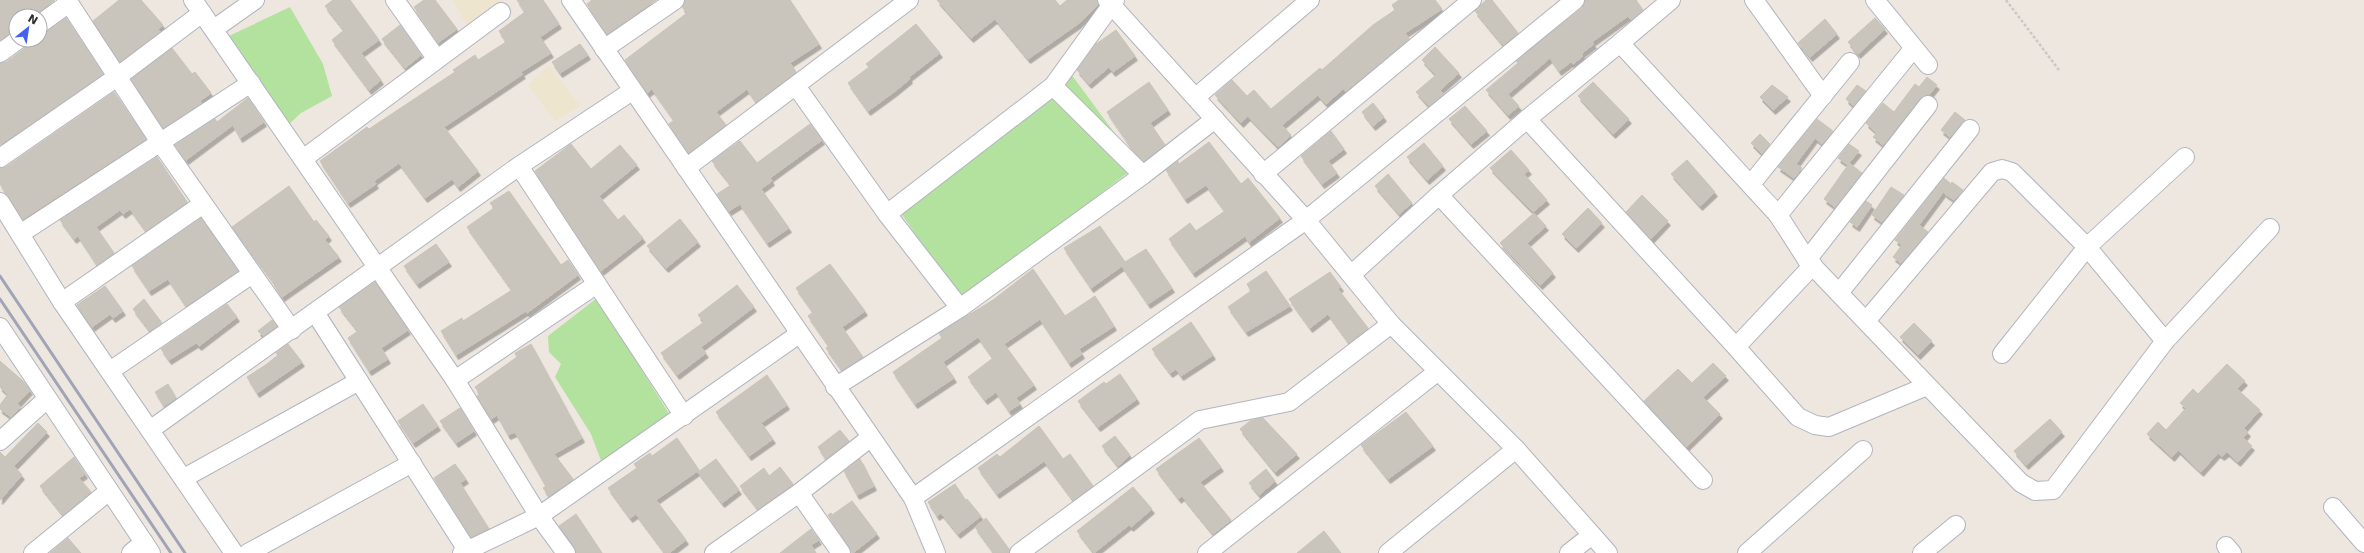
<svg xmlns="http://www.w3.org/2000/svg" width="2364" height="553" viewBox="0 0 2364 553" font-family="'DejaVu Sans',sans-serif">
<style>
.education{fill:#eee5cf}
.green{fill:#b2e29d}
.building{fill:#c9c5bd;stroke:#c9c3b8;filter:url(#shadow)}
.lines{fill:none;stroke-linecap:round;stroke-linejoin:round}
.minor-casing{stroke:#b2b4bf;stroke-width:20}
.path{stroke:#c8c8c8;stroke-width:2.5;stroke-dasharray:3 2;stroke-linecap:butt}
.minor{stroke:#fff;stroke-width:18}
.rail{stroke:#a1a4b6;stroke-width:3}
</style>
<defs>
<filter id="shadow"><feDropShadow dx="2.5" dy="4.5" stdDeviation="0" flood-color="#0004"/></filter>
</defs>
<rect width="100%" height="100%" fill="#ede7df"/>
<!-- education -->
<g class="education">
<polygon points="452,0 502,0 500,5 468,26"/>
<polygon points="549,65 580,106 555,121 528,85"/>
</g>
<!-- green -->
<g class="green">
<polygon points="290,7 323,64 332,96 301,113 288,125 229,36"/>
<polygon points="1071,74 1138,165 961,300 898,209"/>
<polygon points="597,298 671,417 603,466 591,434 555,377 561,364 549,352 548,336"/>
</g>
<!-- building -->
<g class="building">
<polygon points="0,0 55,0 33,16 16,16 16,30 0,40"/>
<polygon points="119,0 141,0 163,25 158,29 160,32 120,62 93,21"/>
<polygon points="333,0 350,0 379,40 361,53 381,80 369,90 332,40 344,30 325,6"/>
<polygon points="424,0 435,0 457,29 439,42 438,42 414,7"/>
<polygon points="517,0 543,0 559,24 540,37 551,53 521,72 523,74 444,127 478,171 458,187 452,179 425,198 399,163 374,181 376,184 348,203 320,161 367,127 369,129 455,72 453,70 475,55 478,60 506,42 499,31 525,12"/>
<polygon points="592,0 656,0 607,34 587,4"/>
<polygon points="685,0 790,0 819,44 790,63 796,72 756,102 747,89 716,112 726,125 689,153 669,124 674,120 652,89 647,93 625,60 687,13 682,7"/>
<polygon points="937,0 1055,0 1060,6 1067,0 1097,0 1098,5 1078,24 1028,59 995,19 971,38"/>
<polygon points="1399,0 1435,0 1442,9 1405,33 1409,39 1346,91 1343,89 1326,104 1318,95 1282,125 1291,135 1278,147 1248,116 1241,123 1215,95 1232,80 1247,96 1254,90 1271,109 1320,68 1322,70 1373,25 1395,10 1392,5"/>
<polygon points="1486,0 1492,0 1518,33 1503,45 1475,11"/>
<polygon points="1585,0 1636,0 1643,10 1631,20 1628,16 1592,42 1594,44 1582,53 1582,57 1573,64 1571,62 1559,71 1550,58 1508,94 1519,106 1508,115 1486,90 1518,63 1516,61 1582,8"/>
<polygon points="66,18 103,74 0,145 0,63 6,62 24,49 28,40 40,40 40,34 46,32"/>
<polygon points="1875,18 1885,29 1858,54 1848,42"/>
<polygon points="1825,19 1837,34 1810,57 1798,43"/>
<polygon points="916,24 940,53 909,77 910,79 894,92 868,111 848,83 869,67 866,64"/>
<polygon points="400,25 421,55 405,68 382,39"/>
<polygon points="1116,30 1135,56 1113,72 1109,67 1089,84 1077,70 1096,44"/>
<polygon points="580,44 588,55 560,73 552,62"/>
<polygon points="1435,47 1459,73 1440,90 1444,94 1429,106 1416,92 1436,75 1422,60"/>
<polygon points="172,48 192,74 195,72 211,93 200,101 202,103 163,128 131,79"/>
<polygon points="1927,77 1937,85 1929,95 1920,99 1883,145 1873,137 1877,133 1866,123 1883,103 1894,112 1915,84 1919,87"/>
<polygon points="1149,82 1168,110 1150,123 1165,145 1144,161 1135,153 1107,112"/>
<polygon points="1593,82 1629,119 1613,134 1578,96"/>
<polygon points="1772,85 1788,97 1773,110 1760,97"/>
<polygon points="1857,85 1866,91 1853,106 1846,99"/>
<polygon points="114,92 146,139 23,219 0,184 0,168 6,167"/>
<polygon points="248,98 264,122 240,138 233,125 186,160 175,145 215,119 217,122"/>
<polygon points="1373,103 1384,117 1373,126 1362,112"/>
<polygon points="1465,106 1487,131 1471,144 1449,119"/>
<polygon points="1955,112 1965,120 1950,137 1941,130"/>
<polygon points="1817,119 1833,131 1822,144 1815,138 1796,164 1802,168 1794,178 1778,167"/>
<polygon points="810,124 822,140 770,178 772,181 761,189 789,228 767,243 740,204 729,211 717,194 731,185 712,161 740,141 757,163"/>
<polygon points="1331,131 1344,149 1328,161 1337,173 1322,184 1301,156"/>
<polygon points="1760,134 1770,144 1762,154 1751,143"/>
<polygon points="1209,142 1241,184 1248,178 1280,218 1249,242 1245,236 1193,273 1169,239 1190,223 1196,231 1225,211 1206,185 1185,199 1166,170 1178,161 1179,164"/>
<polygon points="1424,143 1443,166 1427,180 1407,157"/>
<polygon points="571,144 591,169 620,145 637,165 599,196 618,220 624,215 643,238 601,271 535,171"/>
<polygon points="1849,144 1859,151 1849,163 1862,173 1835,207 1824,199 1848,165 1838,158"/>
<polygon points="1511,150 1529,170 1524,174 1547,200 1533,212 1490,168"/>
<polygon points="157,157 187,202 146,231 130,209 123,214 120,210 96,227 114,253 97,265 78,236 74,239 60,220"/>
<polygon points="1687,160 1715,192 1700,206 1671,174"/>
<polygon points="1388,174 1412,203 1399,214 1375,186"/>
<polygon points="1944,178 1950,183 1919,225 1928,232 1901,263 1893,257 1902,245 1895,240"/>
<polygon points="1952,182 1963,190 1954,200 1944,193"/>
<polygon points="289,186 314,222 316,220 329,236 325,240 339,257 282,297 274,285 275,284 232,227"/>
<polygon points="1891,187 1904,195 1882,222 1872,215"/>
<polygon points="509,191 561,265 568,260 578,275 527,313 526,311 456,355 441,331 462,318 463,321 512,290 467,227 494,208 490,203"/>
<polygon points="1642,195 1668,221 1651,239 1626,212"/>
<polygon points="1866,201 1872,205 1857,227 1850,222"/>
<polygon points="1588,208 1602,223 1576,248 1562,234"/>
<polygon points="1534,213 1546,226 1527,243 1553,273 1540,285 1500,243"/>
<polygon points="201,218 238,271 186,306 168,279 149,291 132,266"/>
<polygon points="680,219 698,242 666,268 647,246"/>
<polygon points="1100,226 1125,262 1146,249 1172,288 1148,304 1122,266 1091,288 1064,248"/>
<polygon points="436,244 449,262 417,284 404,266"/>
<polygon points="830,264 865,311 842,327 863,357 842,370 826,348 829,346 808,316 813,312 796,288"/>
<polygon points="1033,269 1065,316 1095,296 1114,326 1079,349 1082,354 1069,363 1040,319 1004,344 1034,385 1016,398 1020,404 1009,411 996,392 985,400 968,377 993,358 978,337 943,362 954,378 915,404 893,372 942,338 939,333 993,300"/>
<polygon points="1266,271 1290,306 1246,332 1228,307 1251,291 1247,284"/>
<polygon points="1330,272 1341,287 1338,289 1368,328 1349,343 1328,314 1310,328 1289,299"/>
<polygon points="375,282 408,330 381,348 388,359 369,371 348,338 358,331 339,307"/>
<polygon points="737,285 754,307 701,347 706,353 677,375 661,353 704,322 698,315"/>
<polygon points="105,286 123,311 113,318 110,314 92,327 77,305"/>
<polygon points="144,299 162,323 150,331 133,309"/>
<polygon points="227,304 237,317 199,346 196,343 169,360 161,349"/>
<polygon points="272,320 277,326 263,336 258,331"/>
<polygon points="1191,322 1213,355 1181,376 1176,369 1170,373 1152,349"/>
<polygon points="1914,323 1932,341 1918,355 1900,337"/>
<polygon points="288,344 302,362 257,393 247,377 267,364 278,355 276,353"/>
<polygon points="531,344 582,438 554,454 573,479 549,496 543,488 546,486 515,432 508,435 497,415 491,419 477,396 480,394 475,387 517,357 515,353"/>
<polygon points="0,361 23,381 30,390 17,404 21,407 11,417 0,409 0,405 8,394 0,387"/>
<polygon points="1713,363 1726,376 1703,397 1720,414 1686,447 1644,401 1678,369 1692,383"/>
<polygon points="2227,364 2245,381 2237,389 2260,410 2244,428 2248,432 2243,438 2252,446 2238,462 2227,452 2222,456 2218,453 2201,472 2178,450 2172,457 2147,434 2158,422 2166,430 2186,408 2180,403 2193,389 2198,394"/>
<polygon points="1120,374 1137,399 1098,427 1078,401 1104,382 1106,384"/>
<polygon points="767,375 787,405 761,423 773,439 749,456 716,412"/>
<polygon points="168,384 176,398 164,406 155,392"/>
<polygon points="423,404 438,426 413,443 398,421"/>
<polygon points="460,408 474,431 456,443 440,421"/>
<polygon points="1406,412 1433,446 1388,479 1361,445"/>
<polygon points="1263,418 1297,454 1275,472 1240,429 1250,421"/>
<polygon points="2050,419 2062,432 2026,465 2014,451"/>
<polygon points="38,423 47,432 14,466 22,475 0,500 0,452 5,457"/>
<polygon points="1039,426 1063,459 1070,454 1093,486 1073,500 1044,461 997,494 978,468 997,454 1000,457"/>
<polygon points="840,430 849,441 826,459 818,447"/>
<polygon points="1115,436 1130,455 1118,466 1102,446"/>
<polygon points="677,438 699,470 656,500 686,540 669,553 665,553 636,514 630,518 608,488 637,468 634,464 650,453 652,456"/>
<polygon points="1199,438 1221,467 1200,482 1231,520 1213,534 1182,496 1179,499 1156,469"/>
<polygon points="74,457 85,474 79,478 91,492 63,515 40,486"/>
<polygon points="716,459 739,490 722,503 698,472"/>
<polygon points="860,459 874,486 857,495 844,471"/>
<polygon points="455,464 466,479 460,483 489,529 471,537 434,478"/>
<polygon points="780,467 793,484 758,509 740,486 764,468 769,476"/>
<polygon points="1266,469 1275,481 1259,495 1249,483"/>
<polygon points="955,484 966,501 967,499 981,516 958,534 941,513 937,516 928,502"/>
<polygon points="1133,487 1152,509 1131,527 1129,525 1094,553 1077,531"/>
<polygon points="852,501 877,534 853,553 828,515 831,513 832,515"/>
<polygon points="576,514 602,553 577,553 559,526"/>
<polygon points="986,518 1009,549 1009,553 994,553 975,527"/>
<polygon points="811,529 819,540 811,545 816,553 780,553"/>
<polygon points="1324,531 1341,553 1297,553"/>
<polygon points="68,538 81,553 50,553"/>
</g>
<g class="lines">
<defs>
<g id="minor">
<polyline points="193,0 455,380 539,516 566,553"/>
<polyline points="395,0 436,58"/>
<polyline points="571,0 913,498 936,553"/>
<polyline points="1107,0 1306,220 1391,324 1516,449 1608,553"/>
<polyline points="1671,0 1620,43 1778,215 1807,260 2021,483 2035,491 2053,490 2165,341 2270,228"/>
<polyline points="1754,0 1823,96"/>
<polyline points="1875,0 1928,65"/>
<polyline points="69,3 160,142 292,330"/>
<polyline points="40,24 69,3 66,0"/>
<polyline points="214,29 255,0"/>
<polyline points="1620,43 1527,119 1736,347 1813,265"/>
<polyline points="604,49 675,0"/>
<polyline points="0,53 18,40"/>
<polyline points="796,86 887,214 960,308"/>
<polyline points="1053,86 1143,175"/>
<polyline points="1196,97 1310,0"/>
<polyline points="0,158 117,77 202,13"/>
<polyline points="303,159 501,12"/>
<polyline points="519,166 684,416"/>
<polyline points="686,168 909,0"/>
<polyline points="1263,174 1472,0"/>
<polyline points="1751,184 1850,62"/>
<polyline points="1439,195 1703,480"/>
<polyline points="0,202 62,302 234,553"/>
<polyline points="887,214 1053,86 1115,0"/>
<polyline points="1778,215 1913,49"/>
<polyline points="20,234 251,83"/>
<polyline points="1807,260 1928,105"/>
<polyline points="1352,274 1439,195 1527,119"/>
<polyline points="1839,293 1970,129"/>
<polyline points="62,302 203,204"/>
<polyline points="316,314 469,553"/>
<polyline points="1866,321 1992,172 2002,169 2012,172 2087,247 2165,341"/>
<polyline points="0,327 151,553"/>
<polyline points="1736,347 1798,417 1815,425 1829,427 1927,386"/>
<polyline points="2002,354 2087,247 2185,157"/>
<polyline points="110,371 252,274"/>
<polyline points="455,380 597,284"/>
<polyline points="835,387 960,308 1143,175 1215,119"/>
<polyline points="150,430 519,166 632,91"/>
<polyline points="0,441 47,399"/>
<polyline points="184,478 359,381"/>
<polyline points="799,493 841,553"/>
<polyline points="913,498 1306,220 1575,0"/>
<polyline points="2333,507 2364,543"/>
<polyline points="2226,546 2232,553"/>
<polyline points="33,553 109,491"/>
<polyline points="131,553 144,542"/>
<polyline points="248,553 412,463"/>
<polyline points="462,553 539,516 799,334"/>
<polyline points="714,553 799,493 870,438"/>
<polyline points="1019,553 1200,420 1289,402 1391,324"/>
<polyline points="1207,553 1437,372"/>
<polyline points="1388,553 1516,449"/>
<polyline points="1569,553 1592,535"/>
<polyline points="1747,553 1863,450"/>
<polyline points="1922,553 1956,525"/>
</g>
</defs>
<!-- minor casing -->
<use href="#minor" class="minor-casing"/>
<!-- path -->
<polyline class="path" points="2006,0 2059,70"/>
<!-- minor -->
<use href="#minor" class="minor"/>
<!-- rail -->
<g class="rail">
<polyline points="0,276 185,553"/>
<polyline points="0,299 171,553"/>
</g>
</g>
<!-- north arrow -->
<g transform="translate(28 28) rotate(30)"><circle r="19" fill="#ffffff" stroke="#ababab"/>
<path d="M0-3L7 15L0 10L-7 15Z" fill="#435ff5"/>
<text y="-6" font-size="11" font-weight="bold" text-anchor="middle" fill="#2c2c2c">N</text>
</g>
</svg>
